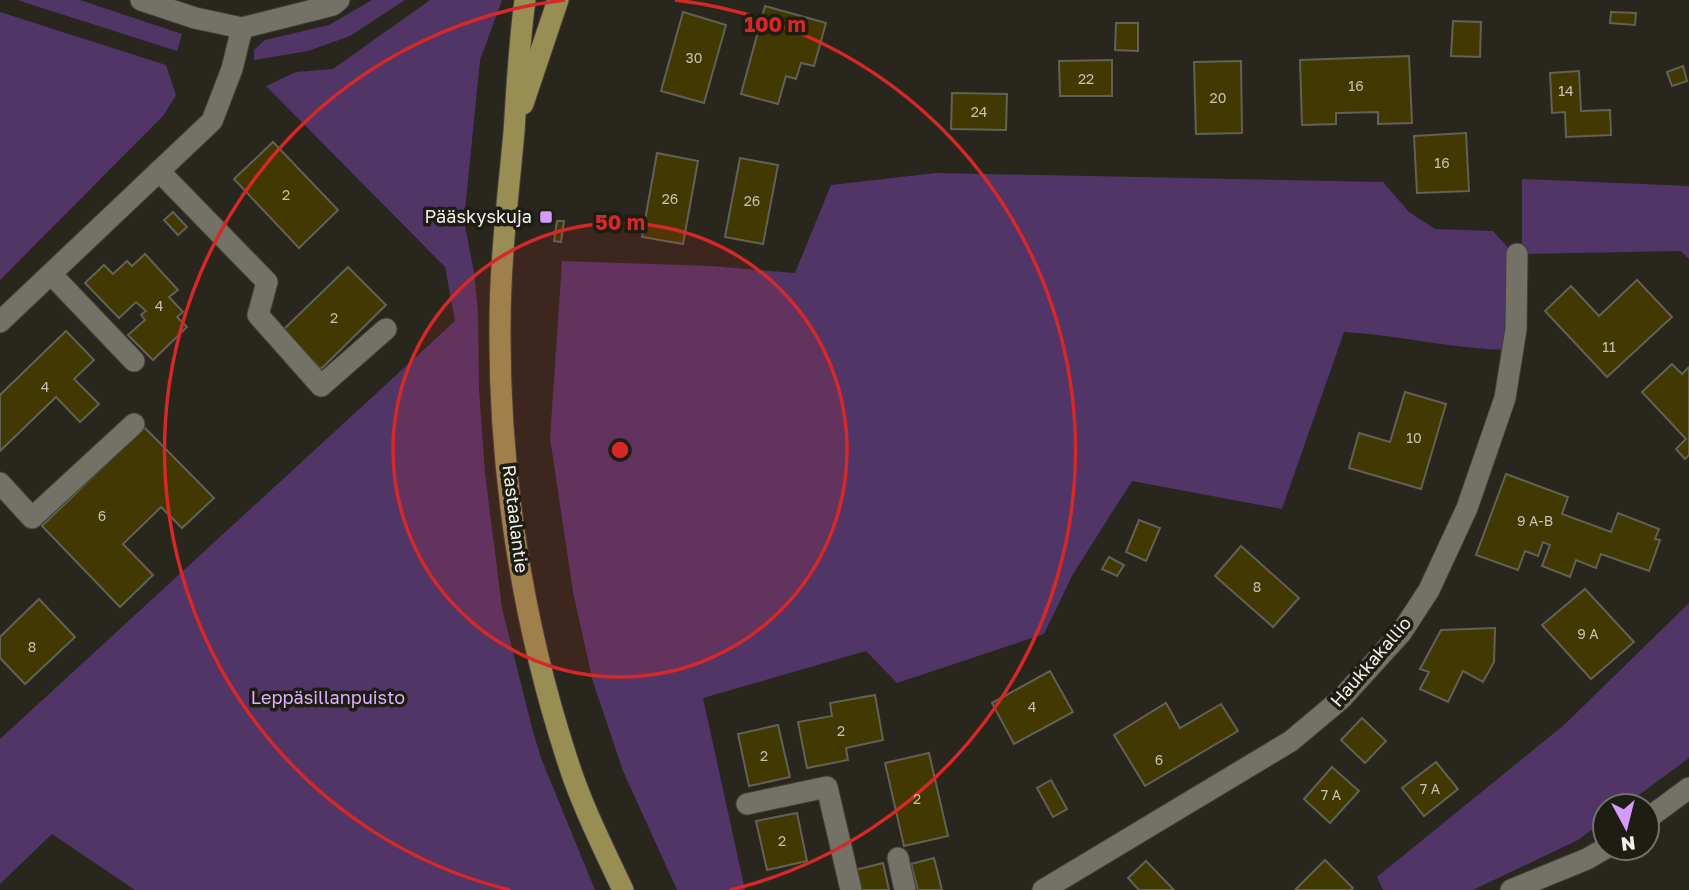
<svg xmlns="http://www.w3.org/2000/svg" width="1689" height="890" viewBox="0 0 1689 890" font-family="'Golos Text',sans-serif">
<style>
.green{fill:#513566}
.building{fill:#413802;stroke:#636156;stroke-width:2}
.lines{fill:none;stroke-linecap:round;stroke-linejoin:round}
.minor-casing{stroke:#424039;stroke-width:23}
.major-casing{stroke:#424039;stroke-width:23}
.minor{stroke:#747267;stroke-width:21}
.major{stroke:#988d53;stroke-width:21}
.ring{fill:none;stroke:#d62828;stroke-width:3.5}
.poi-dot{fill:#d29cfd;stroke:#1e1d14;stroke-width:2.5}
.labels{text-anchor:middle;stroke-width:7;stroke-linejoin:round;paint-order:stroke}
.number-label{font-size:14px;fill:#c5c2b0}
.poi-label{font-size:18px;fill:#f1f0ea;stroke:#1e1d14;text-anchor:end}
.street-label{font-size:18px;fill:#f1f0ea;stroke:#1e1d14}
.park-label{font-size:18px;fill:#dcb1ff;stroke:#1e1d14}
.centre{fill:#d62828;stroke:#1e1d14;stroke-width:3.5}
.ring-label{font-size:21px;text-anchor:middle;font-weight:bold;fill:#d62828;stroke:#1e1d14;stroke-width:7;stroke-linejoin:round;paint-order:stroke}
</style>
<rect width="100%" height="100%" fill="#28261d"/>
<!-- green -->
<g class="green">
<polygon points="17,0 80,0 182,34 177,51"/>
<polygon points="372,0 405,0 350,36 308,51 254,60 254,50 265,40 329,25"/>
<polygon points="430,0 502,0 480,60 464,221 474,272 478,312 479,390 485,473 502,608 532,728 541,758 595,890 135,890 52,834 0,884 0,739 455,321 445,267 266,86 296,72 333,69"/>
<polygon points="0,12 166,65 176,95 163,116 0,280"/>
<path d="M936 173 1383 182 1409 212 1435 229 1493 231 1513 253 1503 350C1450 348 1397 335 1344 332L1282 509 1132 481 1073 574 1044 634 897 683 866 651 703 698 745 890H677L623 771 593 682 573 592 550 438 562 261 712 266 795 273 831 185Z"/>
<polygon points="1522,179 1689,186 1689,259 1681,251 1522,254"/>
<polygon points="1689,603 1689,758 1624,806 1605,806 1605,820 1578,840 1473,890 1383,890 1377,877 1564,725"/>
</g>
<!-- building -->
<g class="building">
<polygon points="765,6 826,23 814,66 801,63 796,79 786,76 778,104 741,94"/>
<polygon points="683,12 726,25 704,103 661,91"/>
<polygon points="1611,12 1636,13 1635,25 1610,23"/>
<polygon points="1453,21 1481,22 1480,57 1451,56"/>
<polygon points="1116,23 1138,23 1138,51 1115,50"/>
<polygon points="1409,56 1412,123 1378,124 1378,112 1336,113 1336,124 1302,125 1300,60"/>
<polygon points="1112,60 1112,96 1060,96 1059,61"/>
<polygon points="1241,61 1242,133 1196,134 1194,62"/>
<polygon points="1683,66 1687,81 1672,86 1667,72"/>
<polygon points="1579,71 1581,111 1610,110 1611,135 1566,137 1565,112 1552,113 1550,73"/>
<polygon points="952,93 1007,94 1006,130 951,129"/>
<polygon points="1466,133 1469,191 1417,193 1414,136"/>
<polygon points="273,142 338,210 299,248 234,179"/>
<polygon points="657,153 698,161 683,244 642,237"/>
<polygon points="740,158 778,165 763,244 725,237"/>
<polygon points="173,212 187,227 178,235 164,220"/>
<polygon points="557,221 564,221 561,242 554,241"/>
<polygon points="145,254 178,290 169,297 183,312 177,317 187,327 153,360 128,335 145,320 141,315 146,311 136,302 119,318 85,283 104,265 113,274 127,261 132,266"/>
<polygon points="348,267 386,305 321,369 283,330"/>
<polygon points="1637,280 1672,317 1607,377 1545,311 1571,286 1599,316"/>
<polygon points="66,331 94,360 74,379 99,404 80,422 56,397 0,451 0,395"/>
<polygon points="1672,364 1682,374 1689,367 1689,455 1685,459 1676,449 1686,439 1642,392"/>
<polygon points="1405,392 1446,404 1421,489 1349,468 1359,433 1390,442"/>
<polygon points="144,427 214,498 182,528 161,507 123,544 153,575 120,607 42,526"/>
<polygon points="1506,474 1568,497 1562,514 1611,532 1618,513 1659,529 1655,539 1660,540 1649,571 1601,554 1596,568 1576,560 1570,577 1542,566 1550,545 1543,542 1538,556 1525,551 1518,570 1476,555"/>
<polygon points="1139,520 1160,528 1146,561 1126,552"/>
<polygon points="1241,546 1299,598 1273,627 1215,576"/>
<polygon points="1109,557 1124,565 1117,576 1102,569"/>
<polygon points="1585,589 1634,642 1591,679 1542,625"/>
<polygon points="39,599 75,637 25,684 0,658 0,637"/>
<polygon points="1495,628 1494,662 1483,682 1463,671 1448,702 1420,689 1429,672 1420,669 1441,630"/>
<polygon points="1050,671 1073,712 1014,744 992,703"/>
<polygon points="875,695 883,740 846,748 848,760 807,768 798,722 832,716 830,703"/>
<polygon points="1166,703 1180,728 1221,704 1238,731 1145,786 1114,735"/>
<polygon points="1362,718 1386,741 1365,763 1341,740"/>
<polygon points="778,725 790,777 749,786 738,734"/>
<polygon points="929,753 948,836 904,846 885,763"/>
<polygon points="1436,762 1458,789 1424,816 1402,788"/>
<polygon points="1332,767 1359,791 1330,823 1304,799"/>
<polygon points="1051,780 1067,809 1053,817 1037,788"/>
<polygon points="797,813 807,861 767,870 756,821"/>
<polygon points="934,858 942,890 918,890 911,864"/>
<polygon points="1325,860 1353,888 1351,890 1295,890"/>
<polygon points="1146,861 1174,890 1139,890 1128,878"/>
<polygon points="883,863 889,890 860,890 855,870"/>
</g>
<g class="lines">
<defs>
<g id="minor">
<polyline points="141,0 195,18 242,28 333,5 339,0"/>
<polyline points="159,171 267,282 258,315 321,386 386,329"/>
<polyline points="51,274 134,361"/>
<polyline points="0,322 212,121 232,69 242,28"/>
<polyline points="0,483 32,518 134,424"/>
<polyline points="747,804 827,787 851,890"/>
<polyline points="1647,819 1689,788"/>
<polyline points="898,858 905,890"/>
<polyline points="1043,890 1291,741 1341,699 1401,633 1429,590 1467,508 1505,398 1516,329 1517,254"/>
<polyline points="1511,890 1587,859 1606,848"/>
</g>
<g id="major">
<path d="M525 0C519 44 517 88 514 132 508 197 500 261 500 327 499 472 522 621 567 759 581 804 603 847 623 890"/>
<polyline points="523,104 558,0"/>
</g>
</defs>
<!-- minor casing -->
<use href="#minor" class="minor-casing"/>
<!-- major casing -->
<use href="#major" class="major-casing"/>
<!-- minor -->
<use href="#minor" class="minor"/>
<!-- major -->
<use href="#major" class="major"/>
</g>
<!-- distance rings -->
<circle cx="620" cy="450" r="227" fill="#d62828" fill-opacity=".12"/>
<g class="ring">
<circle cx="620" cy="450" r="227"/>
<path d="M510 890A453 453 0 0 1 565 0M675 0A453 453 0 0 1 730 890"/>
</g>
<!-- markers -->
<rect class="poi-dot" x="539" y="210" width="14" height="14" rx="3.5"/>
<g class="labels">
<!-- number labels -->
<g class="number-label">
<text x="694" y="63">30</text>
<text x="1086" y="84">22</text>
<text x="1356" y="91">16</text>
<text x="1566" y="96">14</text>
<text x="1218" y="103">20</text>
<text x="979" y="117">24</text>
<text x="1442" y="168">16</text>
<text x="286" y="200">2</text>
<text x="670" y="204">26</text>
<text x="752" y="206">26</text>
<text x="159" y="311">4</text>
<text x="334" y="323">2</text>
<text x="1609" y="352">11</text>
<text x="45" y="392">4</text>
<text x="1414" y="443">10</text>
<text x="102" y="521">6</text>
<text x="1535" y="526">9 A-B</text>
<text x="1257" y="592">8</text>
<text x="1588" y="639">9 A</text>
<text x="32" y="652">8</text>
<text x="1032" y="712">4</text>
<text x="841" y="736">2</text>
<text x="764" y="761">2</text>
<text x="1159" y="765">6</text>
<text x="1430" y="794">7 A</text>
<text x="1331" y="800">7 A</text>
<text x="917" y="804">2</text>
<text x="782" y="846">2</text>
</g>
<!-- poi labels -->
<g class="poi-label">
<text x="532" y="223">Pääskyskuja</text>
</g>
<!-- street labels -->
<g class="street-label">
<text transform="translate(515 519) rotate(83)" y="6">Rastaalantie</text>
<text transform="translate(1371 662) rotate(-49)" y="6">Haukkakallio</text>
</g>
<!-- park labels -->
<g class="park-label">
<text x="328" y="704">Leppäsillanpuisto</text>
</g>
</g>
<circle cx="620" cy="450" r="10" class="centre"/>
<g class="ring-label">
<text x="775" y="32">100 m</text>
<text x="620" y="230">50 m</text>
</g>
<!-- north arrow -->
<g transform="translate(1626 827) rotate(173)"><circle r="33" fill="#1e1d14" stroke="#72716a" stroke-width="2"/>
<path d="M0-5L12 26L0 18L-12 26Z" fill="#d29cfd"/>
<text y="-10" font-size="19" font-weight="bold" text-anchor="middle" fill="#f1f0ea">N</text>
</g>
</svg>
